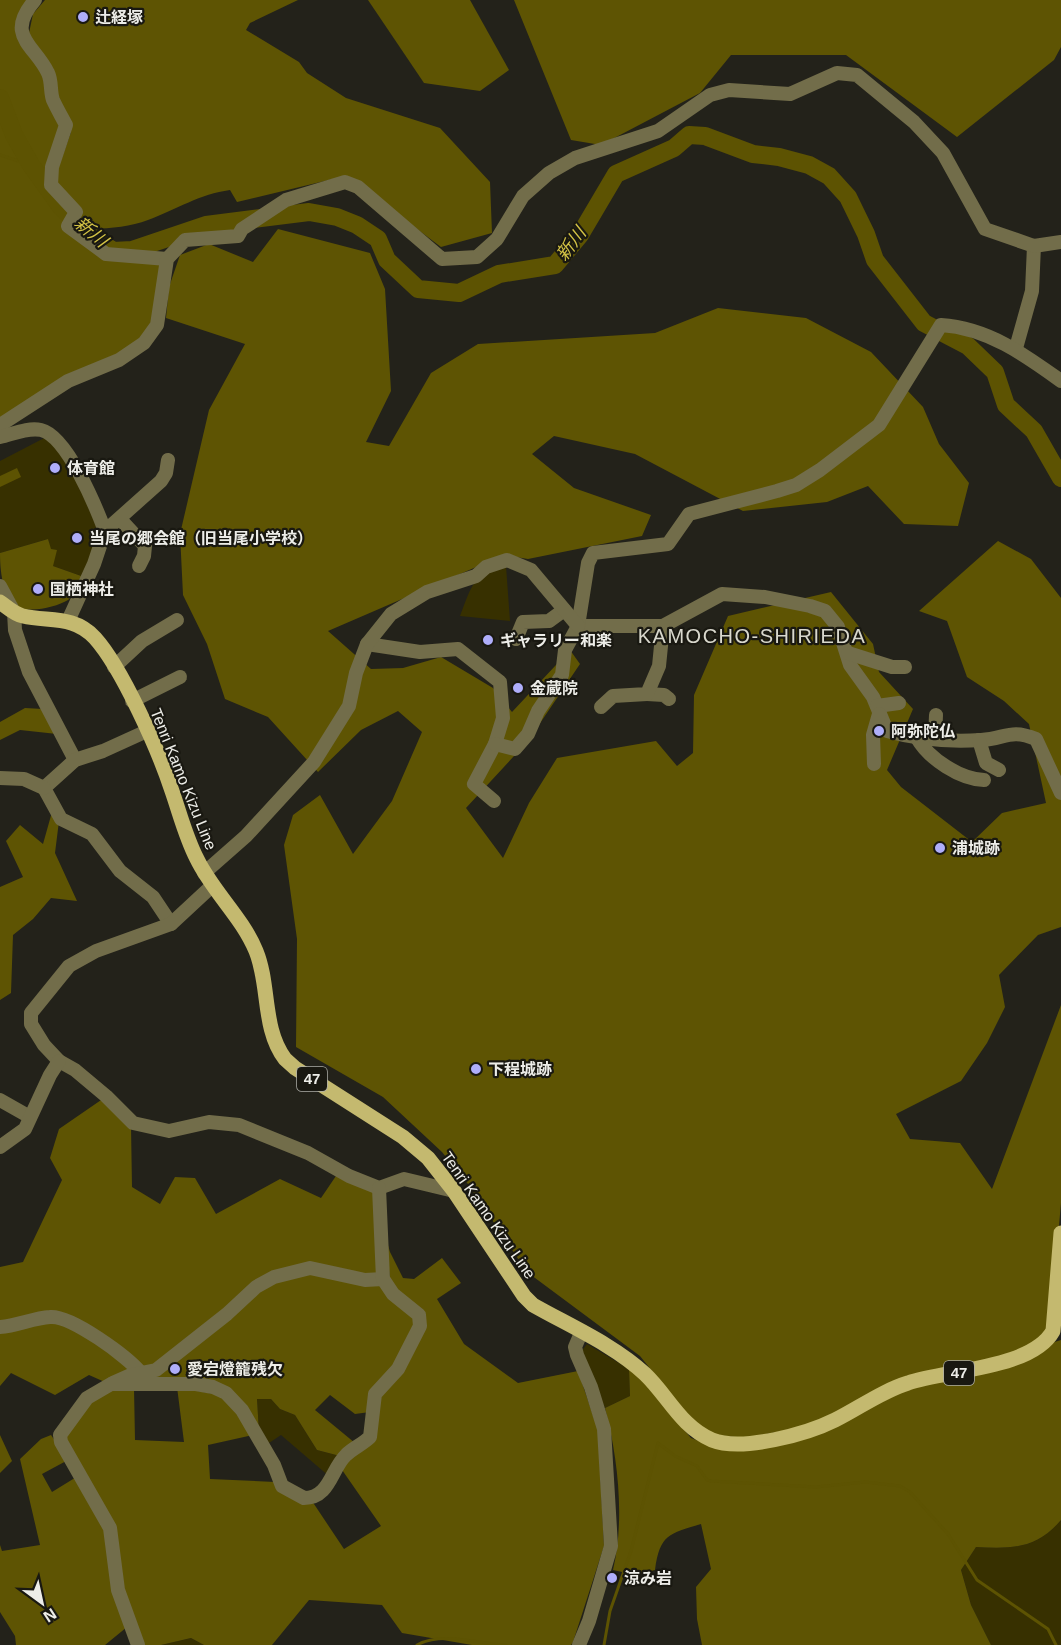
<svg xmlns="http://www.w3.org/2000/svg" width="1061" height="1645" viewBox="0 0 1061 1645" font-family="Helvetica,'Noto Sans JP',sans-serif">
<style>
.green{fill:#373000}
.forest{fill:#5e5403}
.water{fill:#5d5302}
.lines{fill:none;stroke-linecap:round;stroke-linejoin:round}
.stream{stroke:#5d5302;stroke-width:3}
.river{stroke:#5d5302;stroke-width:18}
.minor{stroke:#726d4a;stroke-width:14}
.major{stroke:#c4b96f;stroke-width:15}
.poi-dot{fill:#afaefa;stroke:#191811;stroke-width:2}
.labels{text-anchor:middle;stroke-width:4.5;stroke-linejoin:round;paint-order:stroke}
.shield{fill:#191811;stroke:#adada8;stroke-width:1.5}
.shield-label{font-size:15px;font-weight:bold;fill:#edede8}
.poi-label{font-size:16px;font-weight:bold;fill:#edede8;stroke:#191811;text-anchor:start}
.street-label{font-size:16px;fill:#edede8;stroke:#191811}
.water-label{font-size:18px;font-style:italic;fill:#d4c345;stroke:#191811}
.quarter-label{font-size:20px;letter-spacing:1.5px;fill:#d9d8cd;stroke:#191811}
</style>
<rect width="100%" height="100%" fill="#23221a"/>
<!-- green -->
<g class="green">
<polygon points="50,435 60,446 100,525 84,577 53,566 48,539 0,553 0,461"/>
<path d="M506 566 510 621 460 616C472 585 472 575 506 566Z"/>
<polygon points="587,1344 629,1369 630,1396 605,1408 580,1353"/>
<polygon points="257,1399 271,1399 280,1409 295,1415 317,1450 340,1456 330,1477 281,1435 266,1445 259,1432"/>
<path d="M1061 1520V1645H991L971 1605 961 1570 976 1547C1011 1549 1037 1549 1061 1520Z"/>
<polygon points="191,1638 204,1645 161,1645"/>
</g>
<!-- forest -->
<g class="forest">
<polygon points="0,0 37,0 23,34 45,74 64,126 50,167 82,242 155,259 162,267 154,324 142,340 0,421"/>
<path d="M45 0H298L250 23 246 30 299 62 307 73 346 98 440 128 490 182 492 233 441 247 353 181 333 179 237 202 230 190C200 194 177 209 148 220 126 228 99 230 75 228L55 177 71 132 29 33 33 14Z"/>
<polygon points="368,0 470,0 509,70 480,91 424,83"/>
<polygon points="514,0 1061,0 1061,47 1054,60 957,137 846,55 731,55 700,93 601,145 571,140"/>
<polygon points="278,229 370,253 385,289 391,391 366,442 389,446 431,373 478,344 655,333 718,308 806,318 871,352 923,407 939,444 969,483 958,526 904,524 868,486 827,502 743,511 635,454 554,436 532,454 574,488 651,515 642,536 528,559 504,555 328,631 371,669 403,668 441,657 493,688 512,712 570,650 580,664 528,741 466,808 503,858 529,803 557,758 656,741 677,766 693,753 694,695 728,616 831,592 873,644 879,672 913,709 887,770 901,787 972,842 1002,813 1046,803 1029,724 1004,701 967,677 947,621 919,611 998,541 1031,559 1061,598 1061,927 1038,935 999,975 1005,1007 987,1043 961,1081 896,1114 910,1139 960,1143 992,1189 1061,1005 1061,1203 1050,1328 1035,1344 810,1426 745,1438 716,1435 692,1421 640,1356 527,1272 468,1184 442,1152 383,1097 296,1047 297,939 284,845 293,815 320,795 353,854 392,801 422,732 398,711 361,730 318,772 268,717 225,699 207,644 183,595 180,534 209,410 245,344 166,318 169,287 180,255 209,244 253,262"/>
<path d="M48 539 51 549 57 550 53 566 84 577C80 584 75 595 68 600 56 607 29 614 17 606 2 596 0 569 0 553Z"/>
<polygon points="25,708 43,709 57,734 20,730 0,740 0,722"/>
<polygon points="52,812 59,821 55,853 77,901 51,898 33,919 13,935 11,993 0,1000 0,887 23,877 6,841 20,825 43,844"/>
<polygon points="104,1098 131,1126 132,1187 160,1204 175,1177 195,1178 216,1214 280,1179 321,1198 338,1173 375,1191 378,1275 287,1269 155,1367 145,1369 55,1313 0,1324 0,1267 23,1262 62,1180 50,1158 59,1129"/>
<path d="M385 1235 390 1252 403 1278 414 1279 442 1258 461 1283 437 1299 464 1344 518 1383 578 1371 598 1430 604 1546 573 1642 571 1645H472L402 1633 382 1605 309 1600 272 1645H204L191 1638 161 1645H141L121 1589 115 1534 64 1441C83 1407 91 1387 134 1388L135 1440 184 1442 177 1387 224 1396 253 1435 208 1445 210 1479 275 1482 312 1501 344 1549 381 1526 340 1467 369 1443 377 1402 423 1327 391 1287Z"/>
<polygon points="302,1272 383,1282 418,1320 370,1412 355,1414 330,1395 315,1410 355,1443 340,1456 317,1450 295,1415 280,1409 271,1399 257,1399 259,1432 236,1398 131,1378 151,1374 258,1289"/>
<polygon points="50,1320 72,1327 133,1368 107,1383 89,1375 55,1395 11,1373 0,1386 0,1331"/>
<path d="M1061 1340V1520C1037 1549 1011 1549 976 1547L961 1570 971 1605 991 1645H702L697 1619 696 1587 711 1569 701 1524C669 1534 660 1534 655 1570L636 1575 613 1570C625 1519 618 1458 605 1408L630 1396 629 1369 641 1379 691 1438 712 1446 738 1451 896 1391Z"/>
<polygon points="0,1435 12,1461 0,1473"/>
<polygon points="51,1435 68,1460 42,1474 52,1492 78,1476 104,1521 127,1627 105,1645 16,1645 15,1636 0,1612 0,1545 2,1551 40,1545 20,1459 41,1439"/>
</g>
<!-- water -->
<polygon class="water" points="17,468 21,477 0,487 0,476"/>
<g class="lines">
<!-- stream -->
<g class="stream">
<polyline points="0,155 31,165"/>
<path d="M417 1645C442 1631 478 1644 506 1645"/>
<polyline points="604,1645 610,1611 631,1551 658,1443 675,1456 697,1466 707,1480 711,1481 816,1487 865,1482 900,1486 910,1492 948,1534 977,1580 1048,1629 1056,1645"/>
</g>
<!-- river -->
<polyline class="river" points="0,98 14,135 31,165 61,207 100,242 113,251 132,250 206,225 309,212 337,217 357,225 378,239 387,260 418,289 459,293 499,274 555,265 580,235 616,174 674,148 689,135 705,136 753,154 779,157 809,165 829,176 848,197 866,234 875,260 924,323 968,346 995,372 1006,405 1034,431 1061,478"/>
<!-- minor -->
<g class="minor">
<path d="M35 0C4 36 35 45 48 73 52 81 50 92 53 100 57 109 62 117 66 125L52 167 51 185 76 212 68 226 106 254 167 259"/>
<polyline points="1016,348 1032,291 1034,246"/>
<polyline points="0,425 68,381 119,360 144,343 157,325 167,259 185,240 238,236 242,229 286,200 345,182 358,187 442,259 477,257 497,239 523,196 549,173 575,158 658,131 710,95 729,90 790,94 837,73 857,75 914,122 943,153 985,229 1034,246 1061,242"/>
<path d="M0 437C13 434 28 427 41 430 67 436 96 507 105 531"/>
<polyline points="120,519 145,546 144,556 139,566"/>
<polyline points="0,586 14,612 15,630 29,672 75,760"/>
<polyline points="68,621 94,564 105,531 161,481 166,473 168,460"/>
<path d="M578 626H663L722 594 765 597 810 606 825 611 838 627 850 665 873 697 887 731C916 739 950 742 981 740 1005 739 1010 728 1036 739L1061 793"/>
<polyline points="516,639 523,622 549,621 564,610"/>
<polyline points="367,644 420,652 458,649 500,682 503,718 495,744 474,784 494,801"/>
<polyline points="848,653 892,667 905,667"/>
<polyline points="114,667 142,641 177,620"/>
<polyline points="647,694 664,695 669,699"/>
<polyline points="132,701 180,677"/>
<polyline points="877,706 899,703"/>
<polyline points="601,707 613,696 647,694 659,666 663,626"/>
<polyline points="147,731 103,751 75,760 44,788 61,819 92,834 120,871 153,897 171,924"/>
<path d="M917 738C929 759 960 779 984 780"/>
<polyline points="935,738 936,715"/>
<polyline points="979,740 986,763 999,770"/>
<path d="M495 744 515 749 528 734 538 711 562 675 565 650 578 626 588 563 593 553 668 544 689 514 777 491 796 485 820 470 879 425 941 325C988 328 1025 355 1061 381"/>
<polyline points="874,764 873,735 879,714"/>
<polyline points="0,778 24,779 44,788"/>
<polyline points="204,873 246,836 314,762 349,706 356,673 367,644 391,614 427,592 476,576 486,567 507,560 531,570 578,626"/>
<polyline points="213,885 171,924 96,951 69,966 31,1013 31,1024 44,1045 59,1061 75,1070 106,1096 133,1123 169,1131 209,1122 239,1125 308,1153 349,1176 379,1188 404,1179 454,1191"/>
<polyline points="0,1100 30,1117"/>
<polyline points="0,1147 25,1129 50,1075 59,1061"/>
<path d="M0 1327C17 1326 33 1318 50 1317 71 1315 128 1357 141 1373"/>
<polyline points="113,1383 131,1375 156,1370 227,1314 256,1287 274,1277 310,1268 365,1280 383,1279"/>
<path d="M138 1645 118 1590 110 1528 61 1442 60 1435 87 1398 111 1384H196L213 1387 226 1393 242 1410 274 1465 282 1486 304 1498C330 1498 331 1469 346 1455 353 1448 363 1444 370 1437L375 1394 398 1369 420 1326 419 1315 393 1294 383 1279 379 1188"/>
<polyline points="579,1645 589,1621 611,1546 604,1429 591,1387 577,1355 575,1347 581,1333"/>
</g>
<!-- major -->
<path class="major" d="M0 602C7 607 14 614 23 616 49 622 74 615 95 638 122 668 159 751 172 791 180 814 186 838 197 859 213 892 242 917 256 951 270 985 262 1029 285 1059L295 1068 403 1137 428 1158 454 1191 524 1296 533 1305C570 1326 614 1345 645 1374 668 1396 681 1427 712 1440 742 1452 807 1434 835 1420 859 1408 882 1391 908 1383 945 1370 1032 1369 1053 1331L1061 1233"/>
</g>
<!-- markers -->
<g class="poi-dot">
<circle cx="83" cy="17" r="6"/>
<circle cx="55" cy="468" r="6"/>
<circle cx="77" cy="538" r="6"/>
<circle cx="38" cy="589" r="6"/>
<circle cx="488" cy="640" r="6"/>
<circle cx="518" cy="688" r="6"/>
<circle cx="879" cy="731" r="6"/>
<circle cx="940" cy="848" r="6"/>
<circle cx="476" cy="1069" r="6"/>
<circle cx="175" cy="1369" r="6"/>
<circle cx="612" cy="1578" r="6"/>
</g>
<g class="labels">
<!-- shield labels -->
<g class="shield">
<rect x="297" y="1067" width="30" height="24" rx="4.5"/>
<rect x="944" y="1361" width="30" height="24" rx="4.5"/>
</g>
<g class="shield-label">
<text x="312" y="1084">47</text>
<text x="959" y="1378">47</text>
</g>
<!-- poi labels -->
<g class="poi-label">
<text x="95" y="23">辻経塚</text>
<text x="67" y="474">体育館</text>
<text x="89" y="544">当尾の郷会館（旧当尾小学校）</text>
<text x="50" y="595">国栖神社</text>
<text x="500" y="646">ギャラリー和楽</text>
<text x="530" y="694">金蔵院</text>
<text x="891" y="737">阿弥陀仏</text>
<text x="952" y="854">浦城跡</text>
<text x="488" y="1075">下程城跡</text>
<text x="187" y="1375">愛宕燈籠残欠</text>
<text x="624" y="1584">涼み岩</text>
</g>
<!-- street labels -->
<g class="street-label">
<text transform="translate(184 779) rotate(68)" y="6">Tenri Kamo Kizu Line</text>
<text transform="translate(489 1215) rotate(55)" y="6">Tenri Kamo Kizu Line</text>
</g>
<!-- water labels -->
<g class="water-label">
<text transform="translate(91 232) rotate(40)" y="6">新川</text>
<text transform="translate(571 244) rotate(-53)" y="6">新川</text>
</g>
<!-- quarter labels -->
<g class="quarter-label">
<text x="752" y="643">KAMOCHO-SHIRIEDA</text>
</g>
</g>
<!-- north arrow -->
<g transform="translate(42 1603) rotate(147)" stroke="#191811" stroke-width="4.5" paint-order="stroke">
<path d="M0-4.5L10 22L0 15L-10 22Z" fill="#edede8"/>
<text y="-9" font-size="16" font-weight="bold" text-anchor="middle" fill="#edede8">N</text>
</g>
</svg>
